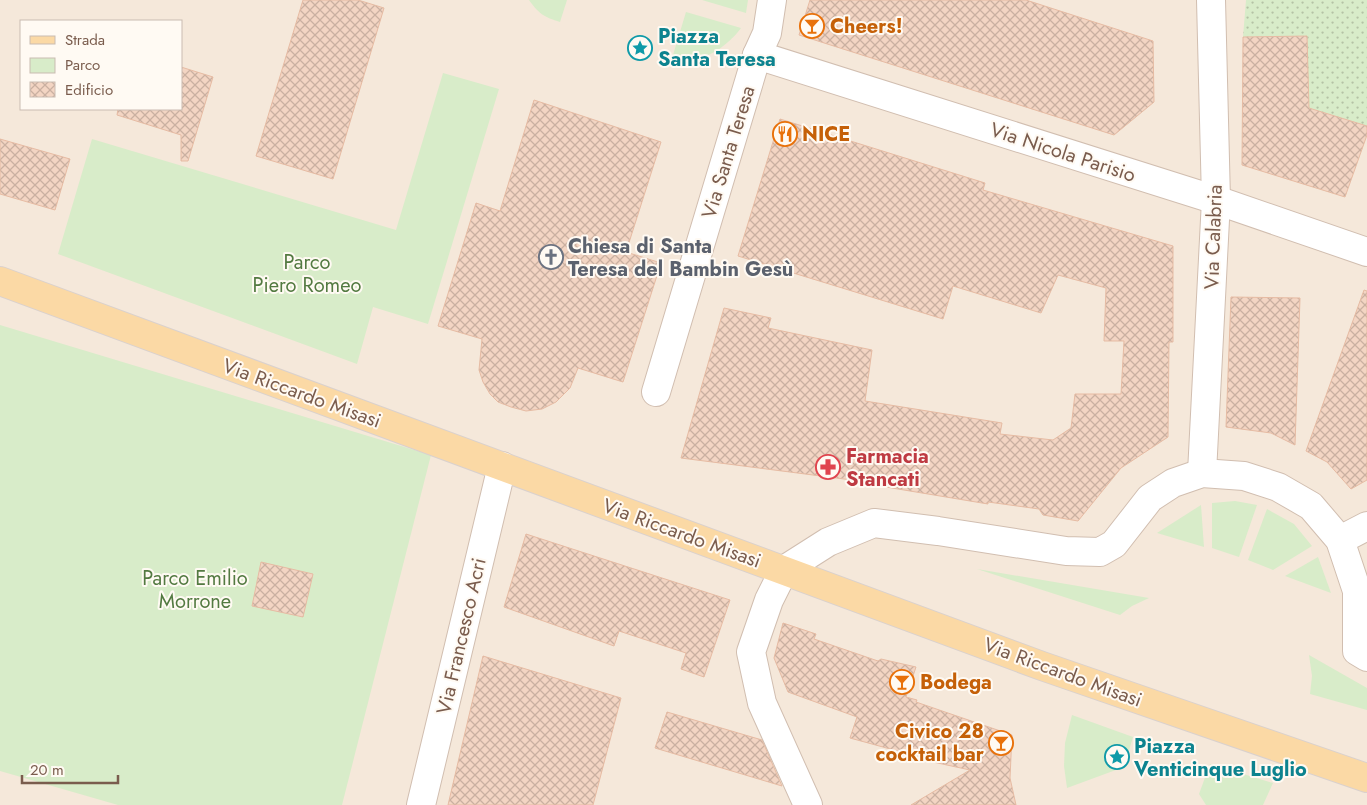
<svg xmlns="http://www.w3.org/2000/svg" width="1367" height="805" viewBox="0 0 1367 805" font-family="Jost,sans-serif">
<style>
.residential{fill:#f5e8da;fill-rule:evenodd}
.green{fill:#d8ecc9}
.garden{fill:url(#garden-dots)}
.building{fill:url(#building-cross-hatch);stroke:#e6bba3}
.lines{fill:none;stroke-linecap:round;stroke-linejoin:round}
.minor-casing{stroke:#d1beb0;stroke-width:30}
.major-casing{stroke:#dad1cd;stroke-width:30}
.minor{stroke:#fff;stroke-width:28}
.major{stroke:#fbd9a5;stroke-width:28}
.labels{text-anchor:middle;stroke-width:4;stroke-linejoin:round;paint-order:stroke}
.food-label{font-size:20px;font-weight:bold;fill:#c56008;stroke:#fffaf3;text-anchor:start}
.culture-label{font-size:20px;font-weight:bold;fill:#0d838f;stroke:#fffaf3;text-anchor:start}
.street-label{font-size:20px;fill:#7a5c4d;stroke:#fffaf3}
.worship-label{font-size:20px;font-weight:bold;fill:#5b616d;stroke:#fffaf3;text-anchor:start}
.park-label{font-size:20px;fill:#537a41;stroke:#fffaf3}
.health-label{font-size:20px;font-weight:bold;fill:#be3a42;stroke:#fffaf3;text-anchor:start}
</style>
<defs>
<pattern id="garden-dots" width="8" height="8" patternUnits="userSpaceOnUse" patternTransform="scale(1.25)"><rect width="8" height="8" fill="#d8ecc9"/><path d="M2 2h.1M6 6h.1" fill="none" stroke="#b4c2a5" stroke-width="1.8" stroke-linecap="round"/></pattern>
<pattern id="building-cross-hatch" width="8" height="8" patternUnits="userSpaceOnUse" patternTransform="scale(1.25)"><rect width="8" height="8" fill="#f3d5c3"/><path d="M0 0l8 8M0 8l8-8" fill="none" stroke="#cab0a1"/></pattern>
</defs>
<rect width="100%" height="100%" fill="#fdf6ec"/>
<!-- residential -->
<path class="residential" d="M0 0H1367V805H0ZM21 21H181V109H21Z"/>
<!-- green -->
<g class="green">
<path d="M529 0H567L560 22C544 17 539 14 529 0Z"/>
<polygon points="702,0 748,0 746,13"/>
<path d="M686 12 741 28C730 43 708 61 688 59 683 59 678 57 673 55Z"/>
<polygon points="443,73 499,89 428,324 373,307 357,364 58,254 92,139 396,230"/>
<polygon points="0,325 431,455 342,805 118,805 0,771"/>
<polygon points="1235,501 1257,505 1239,557 1212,548 1212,503"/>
<polygon points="1201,505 1204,547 1157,533"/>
<polygon points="1267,509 1294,524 1312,546 1273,570 1248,560"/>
<polygon points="1318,557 1331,593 1285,576"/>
<polygon points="977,569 1149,598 1132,606 1120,615"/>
<polygon points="1309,655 1367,688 1367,710 1310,694 1312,676"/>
<polygon points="1072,715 1133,737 1124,767 1067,788 1064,766 1065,743"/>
<polygon points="1210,764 1273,783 1263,805 1206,805 1199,794"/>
</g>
<!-- garden -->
<polygon class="garden" points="1246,0 1367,0 1367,126 1309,108 1307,36 1243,37"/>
<!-- building -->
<g class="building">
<polygon points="303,0 358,0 384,8 333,179 256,156"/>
<polygon points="810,0 1026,0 1153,41 1154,102 1114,135 799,35"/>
<polygon points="1307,36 1309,108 1367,126 1367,135 1345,197 1242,165 1243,37"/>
<polygon points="181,67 213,77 188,161 181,161 181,135 117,115 118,109 181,109"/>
<polygon points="534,100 661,142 626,252 661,263 623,382 578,368 570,388 556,402 542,409 526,411 511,407 498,402 490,394 483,382 479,370 482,339 438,326 476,203 500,211"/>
<polygon points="780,119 985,183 983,190 1173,246 1173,342 1169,342 1168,437 1121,468 1078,521 1043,515 1039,509 988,502 988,504 874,485 875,483 681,458 724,308 771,318 768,328 872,350 865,401 1002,423 1000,434 1053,440 1071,428 1075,394 1121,394 1124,341 1104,341 1106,288 1058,275 1041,313 953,286 943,319 738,256"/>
<polygon points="0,139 70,159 55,210 0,194"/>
<polygon points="1364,290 1367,291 1367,480 1351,489 1327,462 1306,451"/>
<polygon points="1231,297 1300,298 1295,445 1271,433 1226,427"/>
<polygon points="526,534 730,600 704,677 681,669 686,653 619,631 614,646 504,607"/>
<polygon points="261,562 313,574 303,617 252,606"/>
<polygon points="783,623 816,634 814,639 878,661 881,659 916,667 906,697 917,700 916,702 1012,735 1010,778 1016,805 911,805 970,770 933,762 934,761 850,738 857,717 788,692 774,658"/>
<polygon points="483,656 621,698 593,805 448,805"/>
<polygon points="667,712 762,740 782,786 655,748"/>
</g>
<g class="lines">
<defs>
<g id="minor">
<polyline points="757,55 1216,200 1367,252"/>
<polyline points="656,392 757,55 767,33 772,0"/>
<polyline points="1202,473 1216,200 1211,0"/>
<polyline points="1340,540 1367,526"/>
<polyline points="421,805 502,466"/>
<polyline points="808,805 762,703 751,652 769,600 784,570 828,542 874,523 938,531 1066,551 1100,552 1114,544 1150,498 1173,483 1202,473 1244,476 1278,487 1311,506 1340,540 1357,591 1357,651 1367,657"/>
</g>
<polyline id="major" points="0,281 1042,666 1367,778"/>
</defs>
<!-- minor casing -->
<use href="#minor" class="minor-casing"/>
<!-- major casing -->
<use href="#major" class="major-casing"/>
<!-- minor -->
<use href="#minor" class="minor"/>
<!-- major -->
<use href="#major" class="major"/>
</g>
<!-- icons -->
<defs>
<symbol id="bar-ring" viewBox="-11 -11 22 22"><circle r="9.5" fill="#fffaf3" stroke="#e8710a" stroke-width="1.5"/><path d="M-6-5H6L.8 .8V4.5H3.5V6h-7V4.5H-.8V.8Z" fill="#e8710a"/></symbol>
<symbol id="sight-ring" viewBox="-11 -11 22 22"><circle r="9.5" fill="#fffaf3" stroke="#0f9aa8" stroke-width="1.5"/><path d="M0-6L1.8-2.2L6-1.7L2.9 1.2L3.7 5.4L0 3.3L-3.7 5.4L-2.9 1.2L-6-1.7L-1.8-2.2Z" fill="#0f9aa8"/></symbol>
<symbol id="restaurant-ring" viewBox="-11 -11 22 22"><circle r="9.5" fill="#fffaf3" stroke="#e8710a" stroke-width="1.5"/><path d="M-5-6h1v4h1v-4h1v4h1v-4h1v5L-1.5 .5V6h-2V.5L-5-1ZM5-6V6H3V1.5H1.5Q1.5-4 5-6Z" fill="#e8710a"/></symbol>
<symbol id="church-ring" viewBox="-11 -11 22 22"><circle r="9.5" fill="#fffaf3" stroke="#6b7280" stroke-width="1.5"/><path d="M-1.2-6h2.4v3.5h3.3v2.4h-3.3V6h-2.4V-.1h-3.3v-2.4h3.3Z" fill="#6b7280"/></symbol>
<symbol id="pharmacy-ring" viewBox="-11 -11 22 22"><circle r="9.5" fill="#fffaf3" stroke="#e0444e" stroke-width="1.5"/><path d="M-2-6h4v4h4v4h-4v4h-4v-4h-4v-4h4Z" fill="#e0444e"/></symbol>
</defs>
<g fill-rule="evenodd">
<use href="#bar-ring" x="798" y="12" width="28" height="28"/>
<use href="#sight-ring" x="626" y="34" width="28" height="28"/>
<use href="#restaurant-ring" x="771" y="120" width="28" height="28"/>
<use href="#church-ring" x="537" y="243" width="28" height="28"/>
<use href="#pharmacy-ring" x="814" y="453" width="28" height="28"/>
<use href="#bar-ring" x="888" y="668" width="28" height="28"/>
<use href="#bar-ring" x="987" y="729" width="28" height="28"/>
<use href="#sight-ring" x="1103" y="743" width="28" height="28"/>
</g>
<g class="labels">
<!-- food labels -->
<g class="food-label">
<text x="830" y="33">Cheers!</text>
<text x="802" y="141">NICE</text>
<text x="920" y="689">Bodega</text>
<text x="984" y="738" text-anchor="end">Civico 28<tspan x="984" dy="23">cocktail bar</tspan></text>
</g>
<!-- culture labels -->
<g class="culture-label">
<text x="658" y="43">Piazza<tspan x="658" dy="23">Santa Teresa</tspan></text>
<text x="1134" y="753">Piazza<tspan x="1134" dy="23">Venticinque Luglio</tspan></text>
</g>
<!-- street labels -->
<g class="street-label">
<text transform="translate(728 152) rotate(-73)" y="7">Via Santa Teresa</text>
<text transform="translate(1063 152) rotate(18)" y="7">Via Nicola Parisio</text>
<text transform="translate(1213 237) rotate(-88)" y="7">Via Calabria</text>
<text transform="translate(302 393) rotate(20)" y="7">Via Riccardo Misasi</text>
<text transform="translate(682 533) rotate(20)" y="7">Via Riccardo Misasi</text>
<text transform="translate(461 636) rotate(-77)" y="7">Via Francesco Acri</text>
<text transform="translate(1063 672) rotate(20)" y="7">Via Riccardo Misasi</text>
</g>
<!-- worship labels -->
<g class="worship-label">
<text x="568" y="253">Chiesa di Santa<tspan x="568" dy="23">Teresa del Bambin Gesù</tspan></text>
</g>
<!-- park labels -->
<g class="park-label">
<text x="307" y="269">Parco<tspan x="307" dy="23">Piero Romeo</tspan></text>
<text x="195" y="585">Parco Emilio<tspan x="195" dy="23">Morrone</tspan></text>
</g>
<!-- health labels -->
<g class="health-label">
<text x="846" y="463">Farmacia<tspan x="846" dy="23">Stancati</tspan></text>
</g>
</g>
<!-- legend -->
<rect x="20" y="20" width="162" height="90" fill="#fffaf3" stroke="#cabbb1"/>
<rect x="30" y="36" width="25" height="8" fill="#fbd9a5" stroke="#cabbb1"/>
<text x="65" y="45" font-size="15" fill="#7a5c4d">Strada</text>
<rect x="30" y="58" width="25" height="15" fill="#d8ecc9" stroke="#cabbb1"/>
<text x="65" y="70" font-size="15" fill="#7a5c4d">Parco</text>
<rect x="30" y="82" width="25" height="15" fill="url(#building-cross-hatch)" stroke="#cabbb1"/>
<text x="65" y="95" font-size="15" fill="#7a5c4d">Edificio</text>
<!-- scale -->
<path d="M22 775v8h96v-8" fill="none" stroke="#7a5c4d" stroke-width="2.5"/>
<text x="30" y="775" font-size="15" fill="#7a5c4d" stroke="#fffaf3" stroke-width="4" paint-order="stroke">20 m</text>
</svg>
